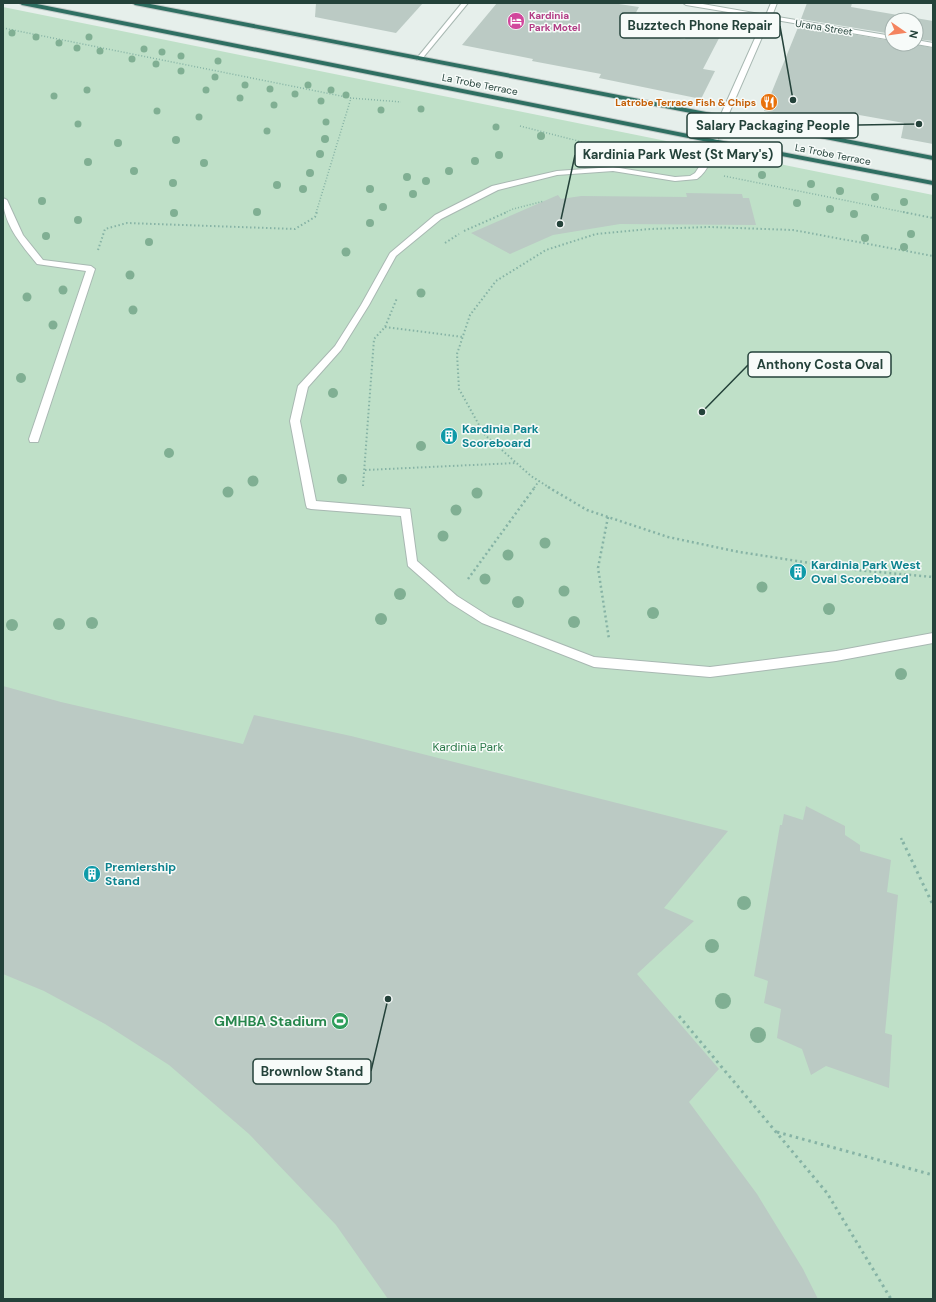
<svg xmlns="http://www.w3.org/2000/svg" width="936" height="1302" viewBox="0 0 936 1302" font-family="'DM Sans',sans-serif">
<style>
.green{fill:#bfe0c8}
.building{fill:#bbcac4}
.lines{fill:none;stroke-linecap:round;stroke-linejoin:round}
.lane-casing{stroke:#a8b8b2;stroke-width:2}
.street-casing{stroke:#a8b8b2;stroke-width:2}
.highway-casing{stroke:#c2cac8;stroke-width:2}
.path-far3{stroke:#86b3a5;stroke-width:1.5;stroke-dasharray:1 2;stroke-linecap:butt}
.path-far2{stroke:#86b3a5;stroke-width:2;stroke-dasharray:1.5 2.5;stroke-linecap:butt}
.path-far1{stroke:#86b3a5;stroke-width:2.5;stroke-dasharray:2 3;stroke-linecap:butt}
.path{stroke:#86b3a5;stroke-width:3;stroke-dasharray:2.5 4;stroke-linecap:butt}
.lane{fill:#fff;fill-rule:evenodd}
.street{fill:#fff;fill-rule:evenodd}
.highway{fill:#2f6f62;fill-rule:evenodd}
.tree{fill:#80af93}
.labels{text-anchor:middle;stroke-width:3;stroke-linejoin:round;paint-order:stroke}
.far-hotel-label{font-size:10px;font-weight:bold;fill:#b23c85;stroke:#f7fbf9;text-anchor:start}
.far-street-label{font-size:10px;fill:#24423a;stroke:#f7fbf9}
.far-food-label{font-size:10px;font-weight:bold;fill:#c56008;stroke:#f7fbf9;text-anchor:end}
.culture-label{font-size:12px;font-weight:bold;fill:#0d838f;stroke:#f7fbf9;text-anchor:start}
.park-label{font-size:12px;fill:#2d7a4b;stroke:#f7fbf9}
.near-leisure-label{font-size:14px;font-weight:bold;fill:#27864d;stroke:#f7fbf9;text-anchor:end}
.leader{fill:none;stroke:#24423a;stroke-width:1.5}
.callout-dot{fill:#24423a;stroke:#f7fbf9;stroke-width:1.5}
.callout{fill:#f7fbf9;stroke:#24423a;stroke-width:1.5}
.callout-label{font-size:13px;text-anchor:middle;font-weight:bold;fill:#24423a}
</style>
<rect width="100%" height="100%" fill="#e6efeb"/>
<!-- green -->
<polygon class="green" points="3,7 933,195 933,1299 3,1299"/>
<!-- building -->
<g class="building">
<polygon points="316,3 423,3 396,33 315,17"/>
<polygon points="497,3 612,3 639,7 627,29 685,39 698,14 729,19 703,69 715,71 701,99 599,78 601,74 532,61 533,59 462,45"/>
<polygon points="807,3 852,3 851,7 933,21 933,41 916,39 916,20 892,20 892,34 801,19"/>
<polygon points="799,25 892,41 892,44 914,44 933,48 933,144 901,138 904,123 848,113 844,127 764,111"/>
<polygon points="686,193 742,194 743,198 749,198 756,225 620,224 553,235 510,254 471,233 558,195 561,199 581,196 687,197"/>
<polygon points="3,686 61,702 243,744 254,715 351,736 728,831 664,908 694,921 637,974 719,1069 689,1102 757,1194 803,1269 818,1299 388,1299 336,1225 249,1134 169,1065 105,1024 44,991 3,974"/>
<polygon points="806,806 845,826 845,835 860,845 860,851 891,860 887,892 898,895 885,1033 892,1035 889,1088 826,1066 811,1075 802,1049 777,1038 781,1009 764,1003 768,981 754,976 780,825 782,825 784,814 803,820"/>
</g>
<g class="lines">
<defs>
<g id="lane">
<path d="M710 139H713L717 141C713 154 709 171 697 179L675 181 613 171 557 175 498 190 441 219 396 256 369 305 341 350 308 387 300 421 316 501 410 509 417 561 457 596 490 617 594 657 710 667 836 651 933 633V643L836 661 710 677 594 667 482 623 449 602 408 566 401 516 311 509 307 508 306 505 290 421 298 386 335 346 361 305 390 253 435 215 492 186 557 171 613 167 675 177 690 176 695 173 699 167Z"/>
<path d="M3 198 7 200 23 235 43 260 91 266 95 269 39 439 38 442H30L29 439 86 271 37 264C21 244 3 224 3 198Z"/>
</g>
<g id="street">
<polygon points="462,3 468,3 421,60 417,60 417,58"/>
<polygon points="683,3 697,3 766,15 771,3 777,3 772,16 892,36 892,40 770,19 717,141 713,143 709,141 764,18 686,5"/>
<polygon points="916,40 933,43 933,47 916,44"/>
</g>
<g id="highway">
<polygon points="19,3 32,3 713,139 933,181 933,185 713,143 22,5"/>
<polygon points="132,3 145,3 933,156 933,160 135,5"/>
</g>
</defs>
<!-- lane casing -->
<use href="#lane" class="lane-casing"/>
<!-- street casing -->
<use href="#street" class="street-casing"/>
<!-- highway casing -->
<use href="#highway" class="highway-casing"/>
<!-- path-far3 -->
<g class="path-far3">
<polyline points="3,28 351,98 401,102"/>
<polyline points="520,126 602,147"/>
<polyline points="724,176 908,213"/>
<polyline points="316,213 351,98"/>
<polyline points="504,213 513,209 544,201"/>
</g>
<!-- path-far2 -->
<g class="path-far2">
<polyline points="903,212 933,218"/>
<polyline points="464,231 507,212"/>
<polyline points="445,243 459,234"/>
<polyline points="98,250 105,229 127,223 295,229 315,217 317,212"/>
<polyline points="385,327 463,337"/>
<polyline points="365,470 516,463"/>
<polyline points="363,486 374,339 385,327 397,298"/>
<polyline points="534,488 539,481"/>
<polyline points="550,488 531,476 484,434 459,389 457,354 470,315 496,281 546,250 596,234 650,229 709,227 793,230 933,256"/>
</g>
<!-- path-far1 -->
<g class="path-far1">
<polyline points="548,487 587,510 668,537 739,552 856,570 933,577"/>
<polyline points="608,517 598,568 609,639"/>
<polyline points="468,579 535,487"/>
<polyline points="901,838 903,843"/>
</g>
<!-- path -->
<g class="path">
<polyline points="903,842 933,905"/>
<polyline points="679,1016 827,1193 891,1299"/>
<polyline points="777,1132 933,1175"/>
</g>
<!-- lane -->
<use href="#lane" class="lane"/>
<!-- street -->
<use href="#street" class="street"/>
<!-- highway -->
<use href="#highway" class="highway"/>
</g>
<!-- trees -->
<g class="tree">
<circle cx="12" cy="33" r="3.5"/>
<circle cx="36" cy="37" r="3.5"/>
<circle cx="89" cy="37" r="3.5"/>
<circle cx="59" cy="43" r="3.5"/>
<circle cx="77" cy="48" r="3.5"/>
<circle cx="144" cy="49" r="3.5"/>
<circle cx="100" cy="51" r="3.5"/>
<circle cx="162" cy="52" r="3.5"/>
<circle cx="181" cy="56" r="3.5"/>
<circle cx="132" cy="59" r="3.5"/>
<circle cx="218" cy="61" r="3.5"/>
<circle cx="156" cy="64" r="3.5"/>
<circle cx="181" cy="71" r="3.5"/>
<circle cx="215" cy="77" r="3.5"/>
<circle cx="245" cy="85" r="3.5"/>
<circle cx="308" cy="85" r="3.5"/>
<circle cx="270" cy="89" r="3.5"/>
<circle cx="87" cy="90" r="3.5"/>
<circle cx="206" cy="90" r="3.5"/>
<circle cx="331" cy="90" r="3.5"/>
<circle cx="295" cy="94" r="3.5"/>
<circle cx="346" cy="95" r="3.5"/>
<circle cx="54" cy="96" r="3.5"/>
<circle cx="240" cy="98" r="3.5"/>
<circle cx="321" cy="101" r="3.5"/>
<circle cx="274" cy="105" r="3.5"/>
<circle cx="421" cy="109" r="3.5"/>
<circle cx="381" cy="110" r="3.5"/>
<circle cx="157" cy="111" r="3.5"/>
<circle cx="199" cy="117" r="3.5"/>
<circle cx="326" cy="122" r="3.5"/>
<circle cx="78" cy="124" r="3.5"/>
<circle cx="496" cy="127" r="3.5"/>
<circle cx="267" cy="131" r="3.5"/>
<circle cx="541" cy="136" r="4"/>
<circle cx="325" cy="139" r="4"/>
<circle cx="176" cy="140" r="4"/>
<circle cx="118" cy="143" r="4"/>
<circle cx="320" cy="154" r="4"/>
<circle cx="499" cy="155" r="4"/>
<circle cx="475" cy="161" r="4"/>
<circle cx="88" cy="162" r="4"/>
<circle cx="204" cy="163" r="4"/>
<circle cx="134" cy="171" r="4"/>
<circle cx="449" cy="171" r="4"/>
<circle cx="310" cy="173" r="4"/>
<circle cx="762" cy="175" r="4"/>
<circle cx="407" cy="177" r="4"/>
<circle cx="426" cy="181" r="4"/>
<circle cx="173" cy="183" r="4"/>
<circle cx="811" cy="184" r="4"/>
<circle cx="277" cy="185" r="4"/>
<circle cx="303" cy="189" r="4"/>
<circle cx="370" cy="189" r="4"/>
<circle cx="840" cy="191" r="4"/>
<circle cx="413" cy="194" r="4"/>
<circle cx="875" cy="197" r="4"/>
<circle cx="42" cy="201" r="4"/>
<circle cx="904" cy="202" r="4"/>
<circle cx="797" cy="203" r="4"/>
<circle cx="383" cy="207" r="4"/>
<circle cx="830" cy="209" r="4"/>
<circle cx="257" cy="212" r="4"/>
<circle cx="174" cy="213" r="4"/>
<circle cx="854" cy="214" r="4"/>
<circle cx="78" cy="220" r="4"/>
<circle cx="370" cy="223" r="4"/>
<circle cx="911" cy="234" r="4"/>
<circle cx="46" cy="236" r="4"/>
<circle cx="865" cy="238" r="4"/>
<circle cx="149" cy="242" r="4"/>
<circle cx="904" cy="247" r="4"/>
<circle cx="346" cy="252" r="4.5"/>
<circle cx="130" cy="275" r="4.5"/>
<circle cx="63" cy="290" r="4.5"/>
<circle cx="421" cy="293" r="4.5"/>
<circle cx="27" cy="297" r="4.5"/>
<circle cx="133" cy="310" r="4.5"/>
<circle cx="53" cy="325" r="4.5"/>
<circle cx="21" cy="378" r="5"/>
<circle cx="333" cy="393" r="5"/>
<circle cx="421" cy="446" r="5"/>
<circle cx="169" cy="453" r="5"/>
<circle cx="342" cy="479" r="5"/>
<circle cx="253" cy="481" r="5.5"/>
<circle cx="228" cy="492" r="5.5"/>
<circle cx="477" cy="493" r="5.5"/>
<circle cx="456" cy="510" r="5.5"/>
<circle cx="443" cy="536" r="5.5"/>
<circle cx="545" cy="543" r="5.5"/>
<circle cx="508" cy="555" r="5.5"/>
<circle cx="485" cy="579" r="5.5"/>
<circle cx="762" cy="587" r="5.5"/>
<circle cx="564" cy="591" r="5.5"/>
<circle cx="400" cy="594" r="6"/>
<circle cx="518" cy="602" r="6"/>
<circle cx="829" cy="609" r="6"/>
<circle cx="653" cy="613" r="6"/>
<circle cx="381" cy="619" r="6"/>
<circle cx="574" cy="622" r="6"/>
<circle cx="92" cy="623" r="6"/>
<circle cx="59" cy="624" r="6"/>
<circle cx="12" cy="625" r="6"/>
<circle cx="901" cy="674" r="6"/>
<circle cx="744" cy="903" r="7"/>
<circle cx="712" cy="946" r="7"/>
<circle cx="723" cy="1001" r="8"/>
<circle cx="758" cy="1035" r="8"/>
</g>
<!-- icons -->
<defs>
<symbol id="hotel-disc" viewBox="-11 -11 22 22"><circle r="9.5" fill="#d1479c" stroke="#f7fbf9"/><path d="M-6-4.5h1.5V1H6V5H4.5V3h-9V5H-6ZM-4 0a1.8 1.8 0 1 1 3.6 0ZM.5 0V-2.5h3Q6-2.5 6 0Z" fill="#fff"/></symbol>
<symbol id="restaurant-disc" viewBox="-11 -11 22 22"><circle r="9.5" fill="#e8710a" stroke="#f7fbf9"/><path d="M-5-6h1v4h1v-4h1v4h1v-4h1v5L-1.5 .5V6h-2V.5L-5-1ZM5-6V6H3V1.5H1.5Q1.5-4 5-6Z" fill="#fff"/></symbol>
<symbol id="building-disc" viewBox="-11 -11 22 22"><circle r="9.5" fill="#0f9aa8" stroke="#f7fbf9"/><path d="M-4-6H4V6H1V3H-1V6H-4ZM-2.5-4.3h1.7v1.8h-1.7ZM.8-4.3h1.7v1.8H.8ZM-2.5-1h1.7V.8h-1.7ZM.8-1h1.7V.8H.8Z" fill="#fff"/></symbol>
<symbol id="stadium-disc" viewBox="-11 -11 22 22"><circle r="9.5" fill="#2e9e5b" stroke="#f7fbf9"/><path d="M0-5a6.5 5 0 1 0 0 10a6.5 5 0 1 0 0-10ZM-3.5-1.8h7v3.6h-7Z" fill="#fff"/></symbol>
</defs>
<g fill-rule="evenodd">
<use href="#hotel-disc" x="506" y="11" width="20" height="20"/>
<use href="#restaurant-disc" x="759" y="92" width="20" height="20"/>
<use href="#building-disc" x="439" y="426" width="20" height="20"/>
<use href="#building-disc" x="788" y="562" width="20" height="20"/>
<use href="#building-disc" x="82" y="864" width="20" height="20"/>
<use href="#stadium-disc" x="330" y="1011" width="20" height="20"/>
</g>
<g class="labels">
<!-- far-hotel labels -->
<g class="far-hotel-label">
<text x="529" y="19">Kardinia<tspan x="529" dy="12">Park Motel</tspan></text>
</g>
<!-- far-street labels -->
<g class="far-street-label">
<text transform="translate(824 27) rotate(9)" y="4">Urana Street</text>
<text transform="translate(480 84) rotate(11)" y="4">La Trobe Terrace</text>
<text transform="translate(833 154) rotate(11)" y="4">La Trobe Terrace</text>
</g>
<!-- far-food labels -->
<g class="far-food-label">
<text x="756" y="106">Latrobe Terrace Fish &amp; Chips</text>
</g>
<!-- culture labels -->
<g class="culture-label">
<text x="462" y="433">Kardinia Park<tspan x="462" dy="14">Scoreboard</tspan></text>
<text x="811" y="569">Kardinia Park West<tspan x="811" dy="14">Oval Scoreboard</tspan></text>
<text x="105" y="871">Premiership<tspan x="105" dy="14">Stand</tspan></text>
</g>
<!-- park labels -->
<g class="park-label">
<text x="468" y="751">Kardinia Park</text>
</g>
<!-- near-leisure labels -->
<g class="near-leisure-label">
<text x="327" y="1026">GMHBA Stadium</text>
</g>
</g>
<!-- callouts -->
<path class="leader" d="M793 100L780 26M919 124L858 125M560 224L575 155M702 412L748 365M388 999L371 1071"/>
<g class="callout-dot">
<circle cx="793" cy="100" r="4"/>
<circle cx="919" cy="124" r="4"/>
<circle cx="560" cy="224" r="4"/>
<circle cx="702" cy="412" r="4"/>
<circle cx="388" cy="999" r="4"/>
</g>
<g class="callout">
<rect x="620" y="13" width="160" height="25" rx="4"/>
<rect x="687" y="113" width="171" height="25" rx="4"/>
<rect x="575" y="142" width="207" height="25" rx="4"/>
<rect x="748" y="352" width="143" height="25" rx="4"/>
<rect x="253" y="1059" width="118" height="25" rx="4"/>
</g>
<g class="callout-label">
<text x="700" y="30">Buzztech Phone Repair</text>
<text x="773" y="130">Salary Packaging People</text>
<text x="678" y="159">Kardinia Park West (St Mary's)</text>
<text x="820" y="369">Anthony Costa Oval</text>
<text x="312" y="1076">Brownlow Stand</text>
</g>
<!-- border -->
<rect width="936" height="1302" fill="none" stroke="#24423a" stroke-width="8"/>
<!-- north arrow -->
<g transform="translate(904 32) rotate(103)"><circle r="19" fill="#f7fbf9" stroke="#a3b1ad"/>
<path d="M0-3L7 15L0 10L-7 15Z" fill="#f4845f"/>
<text y="-6" font-size="11" font-weight="bold" text-anchor="middle" fill="#24423a">N</text>
</g>
</svg>
